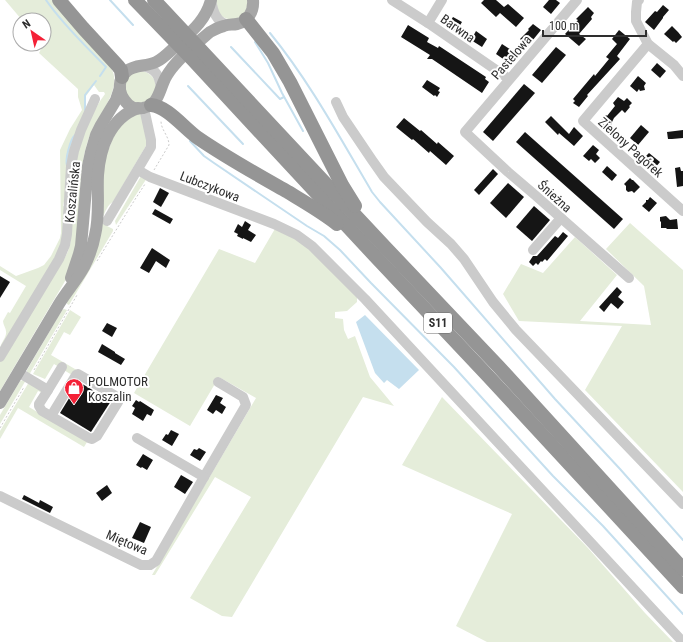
<svg xmlns="http://www.w3.org/2000/svg" width="683" height="642" viewBox="0 0 683 642" font-family="'Roboto Condensed',sans-serif">
<style>
.green{fill:#e5edda}
.water{fill:#c5dfee}
.lines{fill:none;stroke-linecap:round;stroke-linejoin:round}
.stream{stroke:#c5dfee;stroke-width:2}
.building{fill:#151515}
.path{stroke:#cbcbcb;stroke-width:1;stroke-dasharray:2 2;stroke-linecap:butt}
.minor{stroke:#cbcbcb;stroke-width:10}
.major{stroke:#a6a6a6;stroke-width:12}
.highway{stroke:#959595;stroke-width:14}
.labels{text-anchor:middle;stroke-width:4;stroke-linejoin:round;paint-order:stroke}
.shield{fill:#fff;stroke:#6d6d6d;stroke-width:1}
.shield-label{font-size:12px;font-weight:bold;fill:#2e2e2e}
.street-label{font-size:13px;fill:#2e2e2e;stroke:#fff}
.poi-label{font-size:13px;fill:#2e2e2e;stroke:#fff;text-anchor:start}
</style>
<rect width="100%" height="100%" fill="#fff"/>
<!-- green -->
<g class="green">
<path d="M5 0H52L69 21 111 68C123 87 99 115 91 132 78 164 81 199 78 232 77 240 76 248 74 256 73 261 71 266 71 271L0 391V362L58 264C59 263 61 261 63 260 69 253 73 237 70 229 72 205 71 175 77 152 82 131 92 112 105 94L104 92H99L94 85 86 96V114L75 137 68 162 69 168 66 200 64 201 63 206 66 207 64 235 61 247 1 350H0C0 343 5 340 6 334 7 329 3 325 3 321L8 312 10 313 26 286 0 270V266L16 276 38 268 44 265 51 256 60 238 61 233 60 150 70 129 82 110 78 97V89L39 53 43 45V44H44V20H22Z"/>
<path d="M216 0H248V1C247 5 247 11 244 14 238 20 226 22 220 14 218 11 217 6 216 2Z"/>
<circle cx="140" cy="87" r="16"/>
<path d="M135 114H140L142 117 147 141V144L113 202C108 204 105 212 103 217L107 226 113 229V231L69 305 67 304V302L84 274 105 159 116 130Z"/>
<polygon points="141,176 147,178 116,225 115,221"/>
<polygon points="630,223 683,270 683,492 585,390 622,326 519,321 503,294 521,264 543,273 575,237 617,275 580,321 651,325 644,286 606,249"/>
<polygon points="276,227 309,248 357,297 357,302 347,311 335,312 335,318 343,319 344,330 348,339 355,336 370,377 394,406 363,397 232,617 222,616 190,598 251,497 215,477 155,575 152,575 256,398 219,377 190,426 134,393 219,249 255,263"/>
<polygon points="64,309 67,310 29,375 27,372 27,370 62,310"/>
<polygon points="70,310 81,317 70,335 64,332 51,355 116,393 72,375 54,364 45,379 33,374"/>
<polygon points="23,380 26,380 0,424 0,415 20,381"/>
<polygon points="29,382 42,390 43,393 38,391 29,407 87,442 84,447 18,408 0,439 0,431"/>
<polygon points="442,397 588,548 645,613 673,642 487,642 456,626 512,514 402,465"/>
</g>
<!-- water -->
<polygon class="water" points="365,315 419,370 399,389 387,380 384,383 375,373 356,322"/>
<g class="lines">
<!-- stream -->
<g class="stream">
<path d="M46 0C63 25 86 46 106 67L100 76"/>
<polyline points="110,0 133,25"/>
<path d="M270 33C310 82 340 138 372 192L380 202 441 268 555 399 620 469 683 540"/>
<polyline points="255,42 268,63 282,93 303,131"/>
<polyline points="231,47 280,99 284,97"/>
<polyline points="188,86 243,144"/>
<polyline points="85,110 85,95 96,81"/>
<polyline points="190,141 204,156 214,163 307,226 324,236 340,250 371,283 454,367 553,476 603,526 683,614"/>
<path d="M67 166C65 159 70 140 75 135"/>
</g>
</g>
<!-- building -->
<g class="building">
<polygon points="484,0 496,0 504,7 508,4 524,18 516,27 500,13 496,17 481,3"/>
<polygon points="549,0 556,0 560,3 551,14 543,7"/>
<polygon points="663,5 669,10 663,17 663,18 654,30 645,22 655,11 657,12"/>
<polygon points="588,7 594,13 591,17 592,19 579,34 586,39 579,46 565,34 578,20 576,19"/>
<polygon points="453,17 462,22 456,32 447,27"/>
<polygon points="533,24 541,30 528,46 520,39 529,30 528,29"/>
<polygon points="408,25 429,38 427,42 438,48 439,46 486,77 485,79 489,82 482,93 432,59 427,59 430,55 401,37"/>
<polygon points="672,26 678,32 682,37 676,43 674,41 673,42 664,34"/>
<polygon points="619,30 630,39 617,56 620,59 587,95 588,96 579,107 573,103 575,101 573,99 594,74 595,76 609,59 606,57 617,44 612,39"/>
<polygon points="476,31 487,39 482,47 471,40"/>
<polygon points="502,44 516,53 509,63 496,54"/>
<polygon points="556,47 566,55 542,83 532,75"/>
<polygon points="657,63 666,71 660,78 651,70"/>
<polygon points="638,76 646,83 644,86 645,90 640,91 639,89 637,92 630,86"/>
<polygon points="427,80 440,88 438,91 440,92 437,97 435,95 434,96 422,87"/>
<polygon points="524,84 535,93 493,141 483,132"/>
<polygon points="618,97 624,101 627,98 632,103 629,106 630,107 625,113 622,110 614,118 611,124 612,125 608,129 607,128 606,129 599,123 606,115 607,116 615,106 613,103"/>
<polygon points="551,116 569,134 574,127 583,136 574,146 559,133 558,135 545,122"/>
<polygon points="404,118 420,131 421,130 437,144 438,142 454,156 446,165 430,151 429,153 413,139 412,140 396,127"/>
<polygon points="641,125 649,132 638,145 630,138"/>
<polygon points="683,130 683,138 672,139 668,139 667,132"/>
<polygon points="525,132 623,219 614,229 516,142"/>
<polygon points="593,145 599,150 596,154 600,158 595,163 591,159 589,161 583,156"/>
<polygon points="649,153 660,162 654,169 644,158"/>
<polygon points="607,166 617,175 612,181 602,172"/>
<polygon points="680,167 681,171 683,171 683,186 677,187 675,168"/>
<polygon points="493,169 498,174 479,195 474,190"/>
<polygon points="630,178 632,180 633,180 640,187 634,193 632,191 628,192 626,190 626,186 624,184"/>
<polygon points="508,183 524,197 506,218 490,203"/>
<polygon points="160,188 169,193 161,207 153,202"/>
<polygon points="650,197 657,203 649,212 642,206 646,202 646,200 648,200"/>
<polygon points="534,206 550,220 532,241 516,227"/>
<polygon points="155,209 173,219 170,224 152,214"/>
<polygon points="666,216 670,220 677,219 678,229 667,229 666,228 661,228 661,222 660,221 660,217"/>
<polygon points="245,221 251,225 248,230 256,235 251,242 243,238 243,239 237,236 238,234 234,232 238,224 242,227"/>
<polygon points="563,232 568,236 547,261 545,259 542,262 541,261 538,265 536,263 533,266 529,262 533,256 537,256 555,236 558,238"/>
<polygon points="152,248 170,260 166,268 156,261 149,273 140,268"/>
<polygon points="0,276 10,282 0,298"/>
<polygon points="617,287 622,292 618,297 624,302 618,309 611,303 604,312 599,307"/>
<polygon points="107,323 117,328 112,337 102,331"/>
<polygon points="102,344 115,352 115,353 125,359 121,365 98,352"/>
<polygon points="79,382 111,401 91,432 60,413"/>
<polygon points="216,395 223,398 220,403 226,407 222,414 216,410 213,414 207,410"/>
<polygon points="136,400 139,402 140,401 154,410 151,416 147,414 143,421 132,414 135,408 132,406"/>
<polygon points="171,430 179,434 172,446 162,440 166,434 168,435"/>
<polygon points="199,448 206,452 200,461 190,455 194,449 197,450"/>
<polygon points="143,454 153,460 147,470 142,467 141,468 136,465"/>
<polygon points="181,475 193,482 185,494 174,487"/>
<polygon points="107,485 112,493 102,501 96,493"/>
<polygon points="24,495 39,503 40,500 53,507 50,513 22,499"/>
<polygon points="140,522 151,527 144,543 132,538"/>
</g>
<g class="lines">
<!-- path -->
<g class="path">
<path d="M154 170 169 145C169 136 161 130 161 121"/>
<polyline points="97,261 134,201 145,184"/>
<polyline points="34,370 77,295"/>
<polyline points="0,428 24,387"/>
</g>
<!-- minor -->
<g class="minor">
<path d="M211 0C213 11 216 22 228 25"/>
<polyline points="392,0 428,23 509,79"/>
<polyline points="577,0 465,132 508,172 535,195 629,278"/>
<polyline points="639,0 637,2 636,12 636,21 648,44 674,65 683,76"/>
<polyline points="428,23 442,0"/>
<polyline points="648,44 583,121 683,211"/>
<path d="M143 66C157 69 160 77 161 90"/>
<polyline points="336,102 343,117 372,160 384,177 427,222 451,244 464,259 493,302 516,330 683,504"/>
<polyline points="138,170 150,177 274,224 297,235 312,246 365,299 683,642"/>
<polyline points="107,221 151,147 151,140 144,108"/>
<polyline points="533,250 561,218"/>
<polyline points="0,357 59,259 65,245 67,234 71,166 74,151 81,130 95,99"/>
<polyline points="18,372 48,390 39,404 39,406 42,411 89,438 92,439 97,436 118,402 116,397 114,395 78,374 76,375 51,416"/>
<polyline points="48,390 62,367"/>
<polyline points="204,477 246,405 243,397 218,382"/>
<polyline points="0,496 141,565 150,565 156,561 204,477 137,438"/>
</g>
<!-- major -->
<g class="major">
<path d="M211 0C206 20 191 32 177 45 170 51 164 58 156 62 146 67 135 64 127 71 122 75 119 82 120 90 121 96 126 104 132 107 136 109 139 109 143 108 158 105 159 92 164 81 166 76 169 72 172 68 183 54 197 43 210 32 214 30 219 27 224 26 228 24 232 25 237 24 248 22 254 11 253 0"/>
<polyline points="71,278 79,254 81,246 88,166 91,152 96,135 101,125 116,100 120,88"/>
<path d="M0 403C20 370 39 337 59 304 67 291 77 280 84 267 89 257 93 246 95 235 100 215 97 195 98 175 100 148 110 118 138 108"/>
</g>
<!-- highway -->
<g class="highway">
<polyline points="59,0 83,28 118,66 121,70 122,77"/>
<polyline points="135,0 193,60 375,256 488,376 683,587"/>
<polyline points="154,0 385,247 498,366 683,569"/>
<polyline points="246,19 273,53 290,82 342,185 355,206"/>
<path d="M151 105C167 106 185 129 198 138 227 158 258 175 288 192 304 202 322 212 337 224"/>
</g>
</g>
<!-- icons -->
<defs>
<symbol id="shop-pin" viewBox="-11 -11 22 30"><path d="M0 17L-7.5 6A9.5 9.5 0 1 1 7.5 6Z" fill="#f42137" stroke="#fff"/><path d="M-5-2.5h2.3a2.7 3.5 0 0 1 5.4 0H5L5.5 6h-11ZM-1.5-2.5h3a1.5 2.3 0 0 0-3 0Z" fill="#fff"/></symbol>
</defs>
<g fill-rule="evenodd">
<use href="#shop-pin" x="63" y="377" width="22" height="30"/>
</g>
<g class="labels">
<!-- shield labels -->
<rect class="shield" x="424" y="313" width="28" height="20" rx="3"/>
<g class="shield-label">
<text x="438" y="327">S11</text>
</g>
<!-- street labels -->
<g class="street-label">
<text transform="translate(458 28) rotate(35)" y="5">Barwna</text>
<text transform="translate(511 57) rotate(-49)" y="5">Pastelowa</text>
<text transform="translate(631 147) rotate(42)" y="5">Zielony Pagórek</text>
<text transform="translate(210 186) rotate(21)" y="5">Lubczykowa</text>
<text transform="translate(72 192) rotate(-84)" y="5">Koszalińska</text>
<text transform="translate(555 196) rotate(42)" y="5">Śnieżna</text>
<text transform="translate(127 542) rotate(23)" y="5">Miętowa</text>
</g>
<!-- poi labels -->
<g class="poi-label">
<text x="88" y="386">POLMOTOR<tspan x="88" dy="15">Koszalin</tspan></text>
</g>
</g>
<!-- north arrow -->
<g transform="translate(32 32) rotate(326)"><circle r="19" fill="#ffffff" stroke="#ababab"/>
<path d="M0-3L7 15L0 10L-7 15Z" fill="#f42137"/>
<text y="-6" font-size="11" font-weight="bold" text-anchor="middle" fill="#2e2e2e">N</text>
</g>
<!-- scale -->
<path d="M543 30v6h103v-6" fill="none" stroke="#2e2e2e" stroke-width="2"/>
<text x="549" y="30" font-size="12" fill="#2e2e2e" stroke="#ffffff" stroke-width="3" paint-order="stroke">100 m</text>
</svg>
